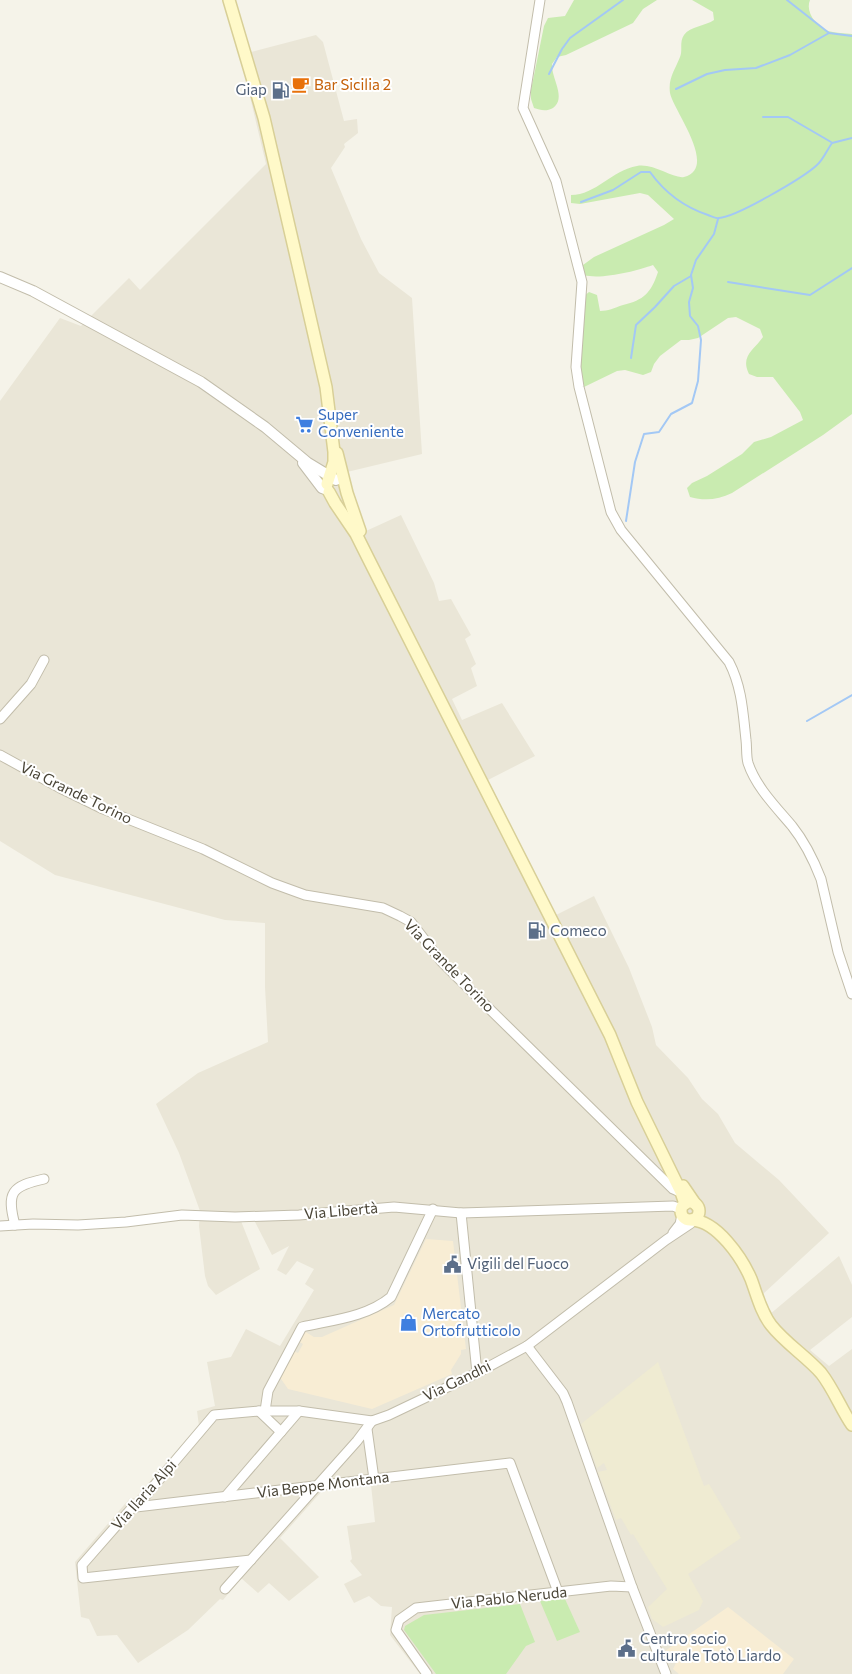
<svg xmlns="http://www.w3.org/2000/svg" width="852" height="1674" viewBox="0 0 852 1674" font-family="Commissioner,sans-serif">
<style>
.residential{fill:#eae6d7}
.commercial{fill:#f8edd4}
.education{fill:#efebd2}
.green{fill:#c9ebb0}
.lines{fill:none;stroke-linecap:round;stroke-linejoin:round}
.stream{stroke:#a3c8f5;stroke-width:2}
.minor-casing{stroke:#c2bdab;stroke-width:11}
.tertiary-casing{stroke:#c2bdab;stroke-width:12}
.secondary-casing{stroke:#d8cf97;stroke-width:14}
.minor{stroke:#fff;stroke-width:9}
.tertiary{stroke:#fff;stroke-width:10}
.secondary{stroke:#fff9c9;stroke-width:11}
.labels{text-anchor:middle;stroke-width:4;stroke-linejoin:round;paint-order:stroke}
.food-label{font-size:15px;fill:#c56008;stroke:#fff;text-anchor:start}
.service-label{font-size:15px;fill:#4e5e75;stroke:#fff;text-anchor:start}
.shop-label{font-size:15px;fill:#366cbe;stroke:#fff;text-anchor:start}
.street-label{font-size:15px;fill:#4a4537;stroke:#fff}
</style>
<rect width="100%" height="100%" fill="#f5f3e9"/>
<!-- residential -->
<polygon class="residential" points="316,35 323,42 344,121 357,119 358,133 344,144 345,147 331,168 361,239 379,273 412,298 422,454 347,472 359,515 366,531 401,515 434,583 439,601 451,599 471,635 465,639 476,664 471,668 477,686 452,699 462,720 502,703 535,756 488,780 556,915 594,896 629,968 652,1027 656,1045 688,1078 702,1099 718,1114 735,1143 779,1180 829,1233 763,1294 769,1315 839,1256 852,1285 852,1317 810,1350 829,1366 852,1349 852,1674 420,1674 390,1635 392,1607 381,1606 369,1596 354,1603 344,1584 362,1575 350,1561 352,1559 347,1526 375,1522 371,1485 322,1491 280,1538 319,1577 289,1601 269,1583 258,1593 241,1578 223,1600 220,1599 188,1630 138,1663 117,1635 97,1636 89,1619 81,1617 75,1562 130,1498 135,1498 199,1426 197,1411 215,1406 207,1362 231,1357 246,1329 280,1346 314,1290 305,1284 314,1269 297,1261 286,1275 277,1270 289,1246 272,1255 254,1220 241,1221 260,1269 216,1295 208,1286 205,1276 199,1226 200,1211 179,1153 156,1104 198,1073 268,1042 265,987 265,923 225,920 55,875 0,841 0,401 60,318 81,326 129,278 140,290 266,164 240,55"/>
<!-- commercial -->
<g class="commercial">
<polygon points="426,1239 453,1241 466,1349 461,1350 461,1354 451,1370 452,1374 372,1409 288,1389 279,1376 293,1351 298,1353 303,1344 298,1341 304,1331 314,1337 322,1337 394,1305"/>
<polygon points="728,1607 794,1659 783,1674 679,1674 673,1669 676,1663 665,1651"/>
</g>
<!-- education -->
<polygon class="education" points="658,1362 704,1486 709,1484 741,1538 688,1574 703,1601 699,1610 663,1627 652,1619 648,1607 667,1589 633,1534 631,1535 621,1518 616,1520 598,1472 607,1470 604,1463 597,1468 581,1424"/>
<!-- green -->
<g class="green">
<path d="M574 0H657L643 9 633 23 566 55 557 57 552 64C551 78 567 98 553 108 546 112 540 110 534 108L531 99V90L544 26 548 18 565 16Z"/>
<path d="M692 0H810C805 12 816 26 828 31 836 33 844 33 852 34V414L823 435 732 493C718 500 704 501 690 497L687 488 692 483 707 476 742 454 754 442 771 437 803 420 800 412 773 377H757L749 374C740 356 754 350 763 337L760 329 736 317 728 318 698 338 689 340H681L660 356 654 364 651 372 643 375 625 370 617 371 584 387 579 369 583 297 589 292 597 295 600 311C608 311 614 308 623 305 644 300 651 293 658 272L653 265C637 271 600 280 584 275L583 265 594 257 664 225 674 219 648 195 640 193 580 204 571 203V195C596 195 612 170 637 166 654 163 673 179 684 177 719 168 673 110 670 93 668 78 675 70 680 57 683 50 679 42 684 35 690 26 706 26 714 20L713 12Z"/>
<polygon points="565,1599 580,1632 557,1641 540,1601"/>
<polygon points="520,1604 535,1642 526,1646 506,1674 436,1674 404,1630 405,1626 424,1615"/>
</g>
<g class="lines">
<!-- stream -->
<g class="stream">
<polyline points="787,0 829,33 852,36"/>
<polyline points="549,74 562,49 570,38 623,0"/>
<polyline points="676,89 707,74 725,70 756,68 790,55 829,33"/>
<polyline points="763,117 788,117 831,142"/>
<path d="M581 202 613 190 641 172H650C665 193 684 207 708 215 711 216 716 219 719 218 736 217 803 178 817 165 823 160 827 150 832 143L852 138"/>
<polyline points="728,282 810,295 852,268"/>
<polyline points="631,358 636,325 655,307 674,286 691,276"/>
<polyline points="626,521 635,462 644,434 659,432 671,414 692,403 698,381 701,340 698,326 690,316 689,302 693,288 691,275 696,260 714,234 718,219"/>
<polyline points="807,721 852,695"/>
</g>
<defs>
<g id="minor">
<path d="M540 0 523 108 556 181 582 282 576 367 579 387 611 512 621 530 729 662C742 687 743 713 746 740 747 747 746 756 748 763 756 787 776 807 792 826 804 841 814 861 821 879L838 952 852 994"/>
<polyline points="0,719 31,684 44,660"/>
<polyline points="0,755 60,788 103,809 203,849 272,883 305,895 383,908 400,916 411,922 441,961 455,975 673,1189 682,1193"/>
<polyline points="461,1213 477,1373"/>
<path d="M15 1225C6 1192 12 1186 44 1179"/>
<polyline points="0,1226 33,1224 78,1225 126,1222 182,1215 235,1217 299,1215 394,1207 461,1213 673,1206 681,1209"/>
<polyline points="673,1233 680,1224 682,1215"/>
<polyline points="527,1346 563,1393 567,1402 632,1587 666,1674"/>
<polyline points="259,1411 281,1432"/>
<path d="M265 1411 268 1391 302 1327C333 1320 367 1317 391 1297L433 1209"/>
<polyline points="367,1429 374,1479"/>
<polyline points="225,1497 299,1411"/>
<polyline points="136,1507 510,1463 558,1592"/>
<polyline points="251,1560 83,1578 82,1565 131,1509 136,1507 214,1415 259,1411 299,1411 372,1421 389,1415 477,1373 527,1346 666,1240 690,1224 696,1217"/>
<polyline points="225,1589 357,1441 372,1421"/>
<polyline points="427,1674 396,1630 399,1620 416,1608 611,1586 632,1587"/>
</g>
<g id="tertiary">
<polyline points="0,277 33,291 201,382 265,427 308,463 336,480"/>
<polyline points="303,463 322,488 328,490"/>
</g>
<g id="secondary">
<polyline points="229,0 264,118 298,265 326,387 334,452 334,462 327,484"/>
<polyline points="337,453 347,493 360,531"/>
<polyline points="329,492 335,503 356,534 368,558 610,1035 637,1102 681,1192 685,1204"/>
<polyline points="683,1186 696,1205"/>
<circle cx="690" cy="1211" r="9"/>
<path d="M692 1220C717 1221 742 1258 751 1279 757 1295 761 1312 771 1325 785 1343 806 1356 821 1373 833 1388 841 1409 852 1425"/>
</g>
</defs>
<!-- minor casing -->
<use href="#minor" class="minor-casing"/>
<!-- tertiary casing -->
<use href="#tertiary" class="tertiary-casing"/>
<!-- secondary casing -->
<use href="#secondary" class="secondary-casing"/>
<!-- minor -->
<use href="#minor" class="minor"/>
<!-- tertiary -->
<use href="#tertiary" class="tertiary"/>
<!-- secondary -->
<use href="#secondary" class="secondary"/>
</g>
<!-- icons -->
<defs>
<symbol id="cafe-bare" viewBox="-9 -9 18 18"><path d="M-5.5-4.5H6V0H3Q3 3.5 0 3.5H-2.5Q-5.5 3.5-5.5 0ZM3-3.2v2h1.7v-2ZM-6 4.5H4V6H-6Z" fill="#e8710a" stroke="#fff" stroke-width="2.5" paint-order="stroke"/></symbol>
<symbol id="fuel-bare" viewBox="-9 -9 18 18"><path d="M-5.5-6h7V0h2V4h1.3V-2.5L3-4.5l.8-.8L6-3V5H2.5V1h-1V6h-7ZM-4.2-4.7v3.2H.2V-4.7Z" fill="#5c6f8a" stroke="#fff" stroke-width="2.5" paint-order="stroke"/></symbol>
<symbol id="supermarket-bare" viewBox="-9 -9 18 18"><path d="M-6-5.5h2.5l.6 2H6L4.5 2H-2.5L-4.4-4H-6ZM-1.5 3.2a1.3 1.3 0 1 0 .1 0ZM3 3.2a1.3 1.3 0 1 0 .1 0Z" fill="#3f7fe0" stroke="#fff" stroke-width="2.5" paint-order="stroke"/></symbol>
<symbol id="civic-bare" viewBox="-9 -9 18 18"><path d="M-.6-6.5H3V-4.5H.6V-3L4-1V1h2V6H-6V1h2V-1L-.6-3ZM-1.2 2.5V6h2.4V2.5Z" fill="#5c6f8a" stroke="#fff" stroke-width="2.5" paint-order="stroke"/></symbol>
<symbol id="shop-bare" viewBox="-9 -9 18 18"><path d="M-5-2.5h2.3a2.7 3.5 0 0 1 5.4 0H5L5.5 6h-11ZM-1.5-2.5h3a1.5 2.3 0 0 0-3 0Z" fill="#3f7fe0" stroke="#fff" stroke-width="2.5" paint-order="stroke"/></symbol>
</defs>
<g fill-rule="evenodd">
<use href="#cafe-bare" x="288" y="72" width="25" height="25"/>
<use href="#fuel-bare" x="268" y="78" width="25" height="25"/>
<use href="#supermarket-bare" x="292" y="412" width="25" height="25"/>
<use href="#fuel-bare" x="524" y="918" width="25" height="25"/>
<use href="#civic-bare" x="440" y="1252" width="25" height="25"/>
<use href="#shop-bare" x="396" y="1310" width="25" height="25"/>
<use href="#civic-bare" x="614" y="1636" width="25" height="25"/>
</g>
<g class="labels">
<!-- food labels -->
<g class="food-label">
<text x="314" y="90">Bar Sicilia 2</text>
</g>
<!-- service labels -->
<g class="service-label">
<text x="267" y="95" text-anchor="end">Giap</text>
<text x="550" y="936">Comeco</text>
<text x="467" y="1269">Vigili del Fuoco</text>
<text x="640" y="1644">Centro socio<tspan x="640" dy="17">culturale Totò Liardo</tspan></text>
</g>
<!-- shop labels -->
<g class="shop-label">
<text x="318" y="420">Super<tspan x="318" dy="17">Conveniente</tspan></text>
<text x="422" y="1319">Mercato<tspan x="422" dy="17">Ortofrutticolo</tspan></text>
</g>
<!-- street labels -->
<g class="street-label">
<text transform="translate(76 793) rotate(26)" y="5">Via Grande Torino</text>
<text transform="translate(449 966) rotate(46)" y="5">Via Grande Torino</text>
<text transform="translate(341 1211) rotate(-5)" y="5">Via Libertà</text>
<text transform="translate(457 1381) rotate(-26)" y="5">Via Gandhi</text>
<text transform="translate(323 1485) rotate(-7)" y="5">Via Beppe Montana</text>
<text transform="translate(144 1495) rotate(-48)" y="5">Via Ilaria Alpi</text>
<text transform="translate(509 1598) rotate(-6)" y="5">Via Pablo Neruda</text>
</g>
</g>
</svg>
